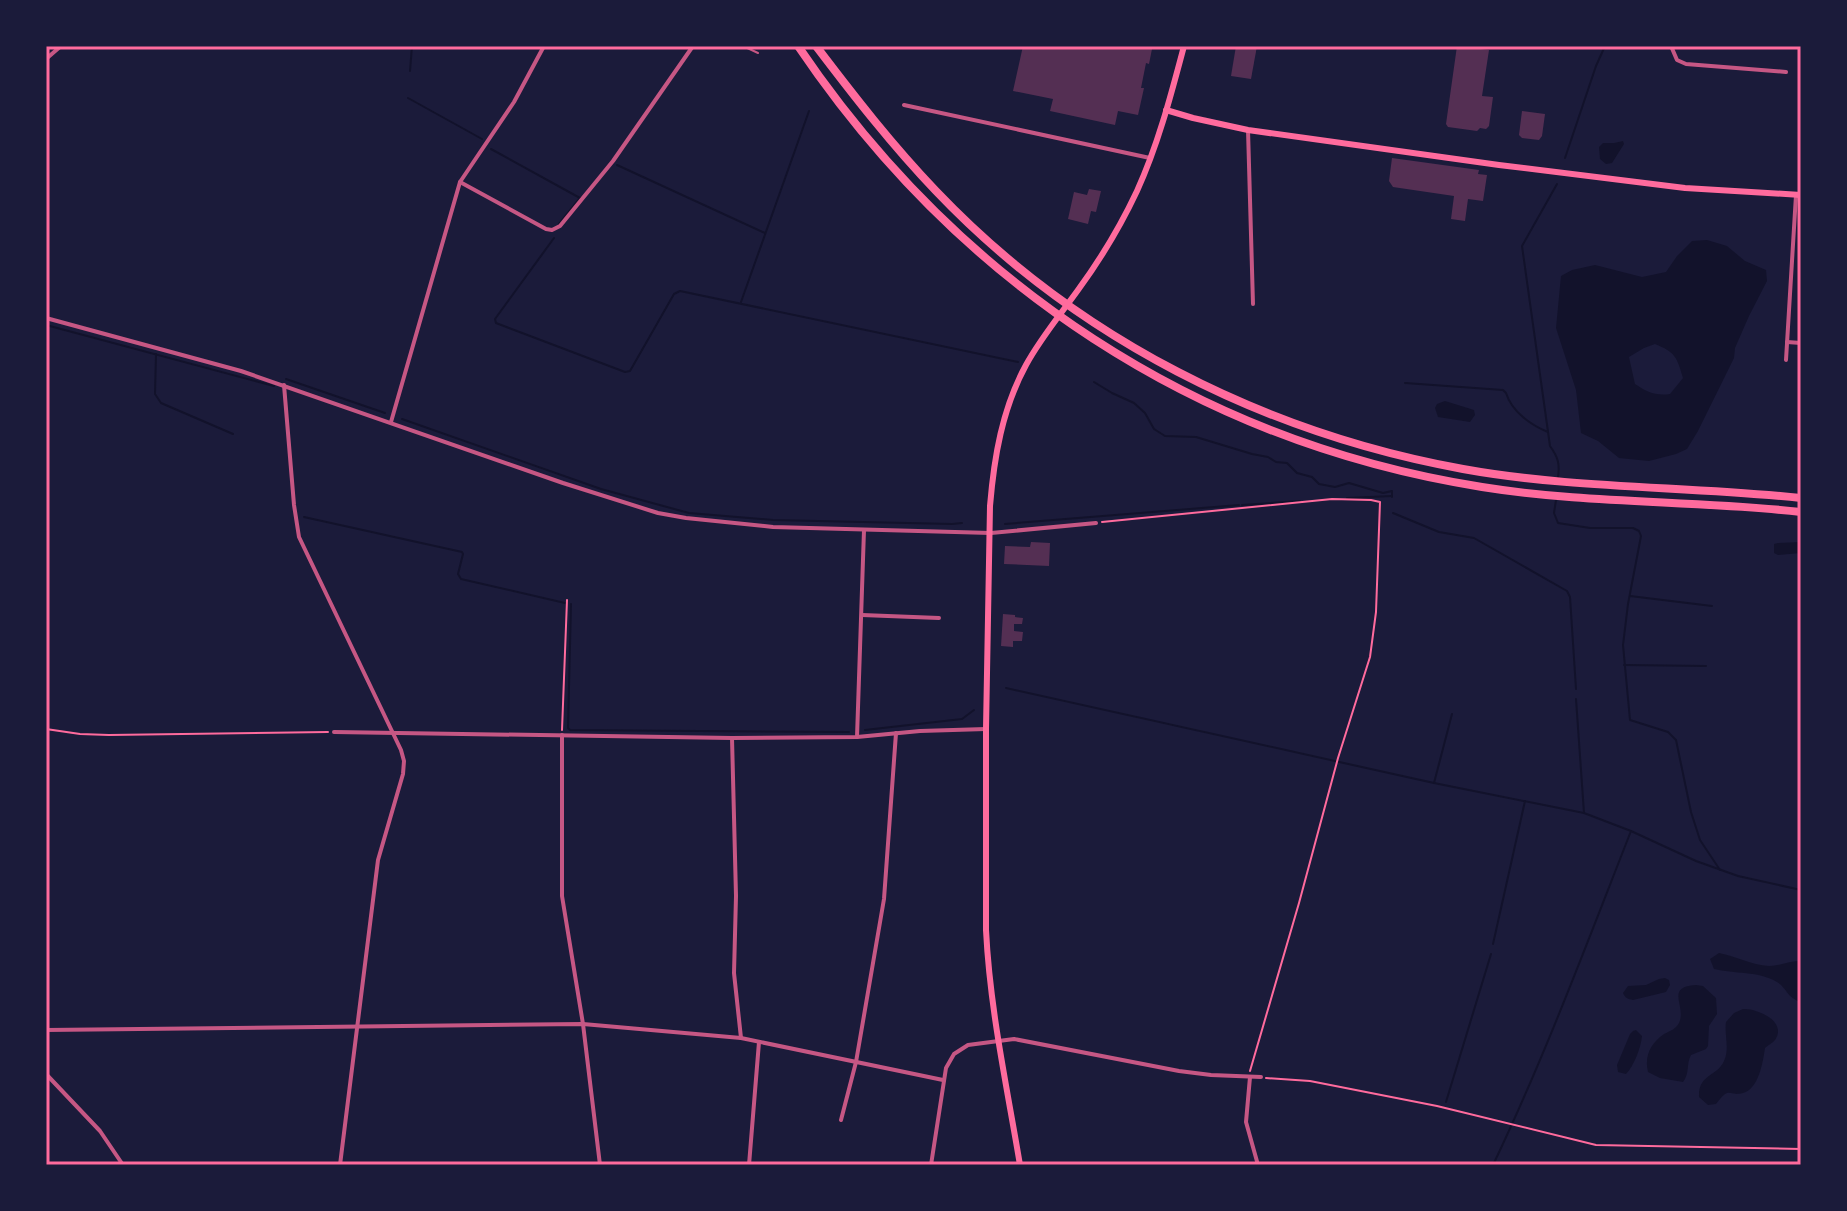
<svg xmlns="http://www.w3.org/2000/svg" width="1847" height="1211" viewBox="0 0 1847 1211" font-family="Karla,sans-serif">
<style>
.water{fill:#12122b;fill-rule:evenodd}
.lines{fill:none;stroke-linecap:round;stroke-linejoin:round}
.stream{stroke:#12122b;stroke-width:2}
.building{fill:#542f53}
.path{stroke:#ff6b9d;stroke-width:2}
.service{stroke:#c65784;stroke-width:2}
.minor{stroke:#c65784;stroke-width:4}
.secondary{stroke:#ff6b9d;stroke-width:6}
.motorway{stroke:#ff6b9d;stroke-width:8}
.neatline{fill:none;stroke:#ff6b9d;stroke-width:3}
</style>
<rect width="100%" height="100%" fill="#1b1b3a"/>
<!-- water -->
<g class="water">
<polygon points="1623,141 1624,144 1612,163 1606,164 1600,159 1599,147 1603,143 1614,143"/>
<path d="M1707 240 1727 246 1745 261 1766 270 1767 281 1749 316 1735 348 1734 358 1698 431 1687 449 1676 454 1649 461 1619 458 1598 441 1581 433 1576 390 1556 328 1561 276 1572 270 1595 265 1642 277 1666 272 1677 256 1692 241ZM1655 344C1675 352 1677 357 1683 378L1670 394C1655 396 1647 392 1635 384L1629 357 1644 348Z"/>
<polygon points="1445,401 1474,410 1475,415 1470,422 1438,417 1435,408 1437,404"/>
<polygon points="1801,542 1801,553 1778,555 1774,553 1774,544 1778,543"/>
<path d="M1719 953C1736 956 1751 965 1769 966 1781 966 1790 960 1801 961V1002C1786 997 1788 989 1777 982 1759 971 1734 974 1714 969L1710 959Z"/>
<path d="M1665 978 1669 980 1670 985 1666 992 1633 1000C1628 999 1625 998 1623 993L1628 986 1646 985 1659 979Z"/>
<path d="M1696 985 1703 986 1716 998 1717 1014 1709 1026 1708 1046 1706 1049 1691 1055C1686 1064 1690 1073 1683 1082L1660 1078 1648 1072C1644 1056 1651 1043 1664 1034 1670 1031 1676 1029 1679 1023 1687 1006 1664 987 1696 985Z"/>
<path d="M1743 1009C1756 1008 1788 1021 1775 1040 1773 1043 1768 1045 1765 1048 1763 1061 1759 1089 1743 1093 1727 1097 1731 1085 1716 1104L1708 1105 1699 1097C1698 1074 1717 1077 1724 1061 1730 1049 1724 1034 1726 1022L1734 1013Z"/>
<path d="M1636 1030 1642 1036C1641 1047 1634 1066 1626 1074L1618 1072 1617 1065 1630 1034 1633 1031Z"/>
</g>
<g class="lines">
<!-- stream -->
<g class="stream">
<polyline points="410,71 412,46"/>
<polyline points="408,98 482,139"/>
<polyline points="491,149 580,198 559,224"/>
<polyline points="1565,158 1596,66 1605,46"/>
<polyline points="617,165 765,233"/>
<path d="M1557 184 1522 246 1550 446C1558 457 1560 464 1558 477"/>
<polyline points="554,238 495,319 496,323 625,372 630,371 674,294 680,291 1018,362"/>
<polyline points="741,302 809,111"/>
<polyline points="46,325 274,386"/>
<polyline points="156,354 155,394 161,403 233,434"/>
<polyline points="286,379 385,413"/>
<polyline points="1094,382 1112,393 1134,403 1145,413 1154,429 1165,436 1196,437 1252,454 1268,457 1276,462 1287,463 1297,473 1312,477 1319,484 1335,487 1349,483 1383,493 1392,491 1392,497"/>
<path d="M1405 383 1503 390 1506 393C1512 412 1531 425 1548 432"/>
<polyline points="402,419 601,489 689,513 773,520 952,524 962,523"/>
<polyline points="1347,498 1392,496"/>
<polyline points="1556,500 1554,513 1558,523 1590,528 1633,528 1639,531 1641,536 1628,604 1623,645 1630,720 1668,732 1676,740 1691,812 1700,840 1720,870"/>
<polyline points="1242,505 1300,501"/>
<polyline points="1393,513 1439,532 1474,538 1567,591 1570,597 1576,689"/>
<polyline points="304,517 462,552 463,554 458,574 461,579 565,603"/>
<polyline points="1005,524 1239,505"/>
<polyline points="1630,596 1712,606"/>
<polyline points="571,604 568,728 570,730 849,732"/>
<polyline points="1624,665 1706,666"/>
<polyline points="1006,688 1434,783 1584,813 1631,831"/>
<polyline points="1576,699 1584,813"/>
<polyline points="865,730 962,719 974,710"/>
<polyline points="1434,783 1452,714"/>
<polyline points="1493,944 1525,801"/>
<polyline points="1446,1102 1491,954"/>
<path d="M1493 1165C1545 1056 1587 943 1631 831L1696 861 1738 876 1801 890"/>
</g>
</g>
<!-- building -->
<g class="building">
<polygon points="1023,46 1143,46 1143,47 1152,49 1149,64 1146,63 1141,88 1144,88 1138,115 1118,111 1115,125 1050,111 1053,99 1013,91"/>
<polygon points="1236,46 1257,46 1251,79 1231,76"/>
<polygon points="1457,46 1489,50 1482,96 1493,97 1489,126 1486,129 1480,128 1477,131 1448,127 1446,124"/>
<polygon points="1522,111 1545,114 1542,136 1539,140 1522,138 1519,135"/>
<polygon points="1392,158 1479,170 1478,174 1487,175 1483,201 1468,199 1465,221 1451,219 1454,196 1393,187 1389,181"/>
<polygon points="1089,189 1101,191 1096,212 1091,211 1088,224 1068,219 1074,192 1087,195"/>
<polygon points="1031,542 1050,543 1049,566 1004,564 1005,546 1030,547"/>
<polygon points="1003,614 1015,615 1015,617 1023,618 1022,624 1014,624 1014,631 1023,632 1022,641 1013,641 1013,647 1001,646"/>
</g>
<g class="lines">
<!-- path -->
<g class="path">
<polyline points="1102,522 1332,499 1371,500 1380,502 1376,612 1370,657 1338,758 1299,903 1250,1071"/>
<polyline points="46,729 80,734 109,735 328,732"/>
<polyline points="562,730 567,600"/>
<polyline points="1266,1078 1310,1081 1437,1106 1596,1145 1801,1149"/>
</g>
<!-- service -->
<polyline class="service" points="743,46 758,53"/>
<!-- minor -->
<g class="minor">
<polyline points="1671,46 1677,60 1686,64 1786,72"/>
<polyline points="859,47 859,46"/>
<polyline points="46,59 61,46"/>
<polyline points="904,105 1150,158"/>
<polyline points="1248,130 1253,304"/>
<polyline points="460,182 546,229 552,230 560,226 613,161 693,46"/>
<polyline points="46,318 241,371 563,483 658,513 686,518 773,527 991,533 1096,523"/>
<polyline points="1787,342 1801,343"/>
<polyline points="1786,360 1796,195"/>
<polyline points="284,385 294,505 299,537 401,750 404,761 403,774 378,860 340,1165"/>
<polyline points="391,422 460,182 514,102 544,46"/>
<polyline points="862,615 939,618"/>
<polyline points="334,732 732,738 857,737 920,731 986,729"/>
<polyline points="562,735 562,896 583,1024 600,1165"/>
<polyline points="857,737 864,530"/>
<polyline points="732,738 736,896 734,973 741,1038"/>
<polyline points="46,1030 583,1024 741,1038 943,1080"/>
<polyline points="46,1074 100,1131 123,1165"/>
<polyline points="1250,1077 1246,1122 1258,1165"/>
<polyline points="841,1120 856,1062 884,899 896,733"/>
<polyline points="749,1165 759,1042"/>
<polyline points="931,1165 946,1068 954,1054 968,1045 1014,1039 1179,1071 1211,1075 1261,1077"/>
</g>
<!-- secondary -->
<g class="secondary">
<polyline points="1166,110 1193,118 1248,130 1499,165 1685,188 1801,195"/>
<path d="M1020 1165C1007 1087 990 1010 986 930V729L990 506C994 458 1002 409 1026 365 1040 339 1060 315 1078 290 1100 260 1121 225 1137 191 1158 145 1171 95 1184 46"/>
</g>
<!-- motorway -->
<g class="motorway">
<path d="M798 46C959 284 1197 442 1482 487 1588 504 1695 500 1801 512"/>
<path d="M816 46C854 96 892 145 936 191 1076 338 1264 433 1463 469 1573 489 1690 486 1801 498"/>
</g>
</g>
<!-- border -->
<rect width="1847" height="1211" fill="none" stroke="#1b1b3a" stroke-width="96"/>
<rect x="48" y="48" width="1751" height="1115" class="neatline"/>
</svg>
